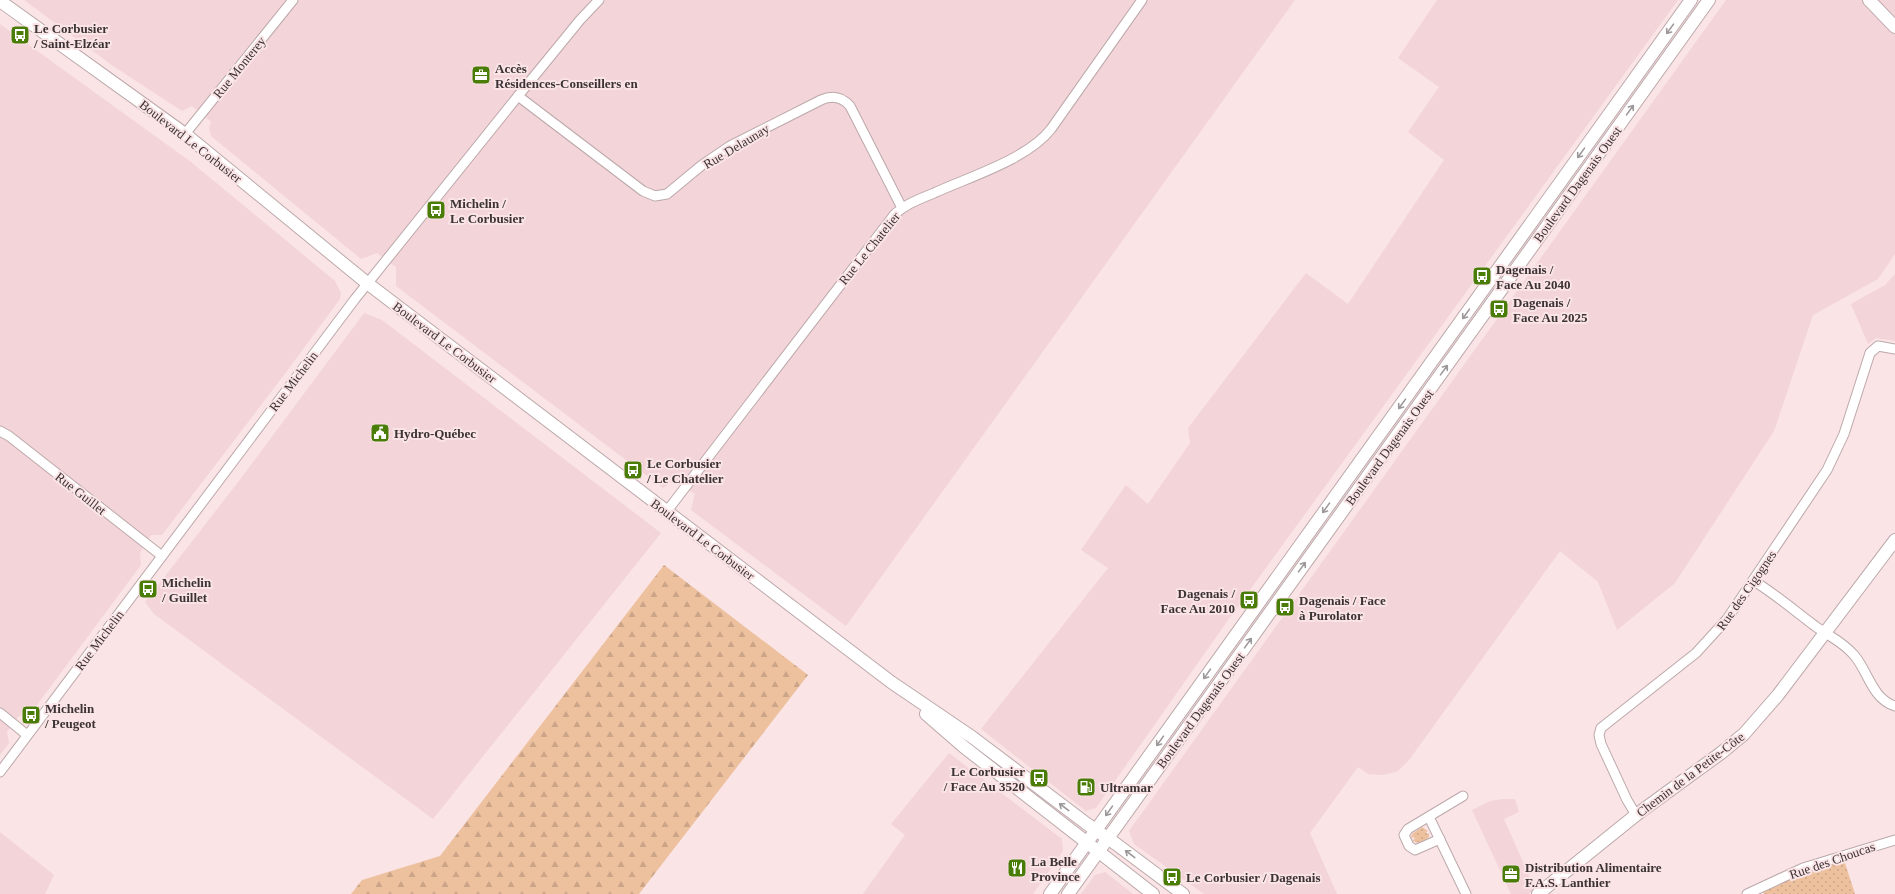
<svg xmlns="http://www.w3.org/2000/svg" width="1895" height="894" viewBox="0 0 1895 894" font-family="Georgia,serif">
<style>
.built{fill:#f3d4d8}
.grass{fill:url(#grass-dots)}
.forest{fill:url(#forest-firs)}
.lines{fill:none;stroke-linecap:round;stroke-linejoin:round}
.street-casing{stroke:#bca8aa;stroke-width:11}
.secondary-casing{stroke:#bca8aa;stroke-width:14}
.street{stroke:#fff;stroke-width:9}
.secondary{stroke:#fff;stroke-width:12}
.oneway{stroke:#9d989a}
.labels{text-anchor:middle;stroke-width:4;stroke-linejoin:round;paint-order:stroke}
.poi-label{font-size:13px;font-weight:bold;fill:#3b3234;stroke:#fae4e6;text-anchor:start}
.street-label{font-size:13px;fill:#3b3234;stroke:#fae4e6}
</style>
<defs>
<pattern id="grass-dots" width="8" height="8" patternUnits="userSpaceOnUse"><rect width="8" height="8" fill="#edc09e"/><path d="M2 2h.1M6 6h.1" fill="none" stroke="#cca589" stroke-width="1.8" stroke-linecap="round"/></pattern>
<pattern id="forest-firs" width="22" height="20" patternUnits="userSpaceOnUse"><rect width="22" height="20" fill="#edc09e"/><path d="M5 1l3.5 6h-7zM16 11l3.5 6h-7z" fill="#cca589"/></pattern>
</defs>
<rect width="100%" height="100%" fill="#fae4e6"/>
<!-- built -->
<g class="built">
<polygon points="24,0 1295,0 846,626 691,510 695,494 673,481 663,488 396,286 396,267 377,253 361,259 211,136 209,128 211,122 192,106 182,111 113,66"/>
<polygon points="1437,0 1678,0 1226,623 1096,808 1086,811 981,729 1108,568 1081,550 1126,485 1148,504 1190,443 1188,428 1306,273 1348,304 1444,160 1408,132 1439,87 1398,58"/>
<polygon points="1726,0 1895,0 1895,254 1878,279 1813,315 1774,431 1675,583 1617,630 1598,582 1560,551 1409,760 1398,771 1383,775 1368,774 1358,767 1310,833 1337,894 1204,894 1134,844 1129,831"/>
<polygon points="0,24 191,162 335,281 341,293 340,299 287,371 162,535 151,535 140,553 141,565 31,713 19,716 7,732 9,743 0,755"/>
<polygon points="1895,274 1895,341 1876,338 1868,344 1851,304 1885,285"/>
<polygon points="364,313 382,320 661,533 433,819 154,614 145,602 242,477"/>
<polygon points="949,753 1062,839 1063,851 1033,894 863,894 905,835 891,824"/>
<polygon points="1503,799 1515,799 1519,812 1504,819 1535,889 1528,894 1511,894 1472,810 1490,801"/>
<polygon points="0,832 54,875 45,894 0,894"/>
<polygon points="1105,872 1133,894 1081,894 1095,875"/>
</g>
<!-- grass -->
<g class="grass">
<path d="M1422 827 1428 831 1426 832 1427 834 1429 833V837C1424 842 1418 845 1412 840L1415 839 1414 837 1411 838 1412 834Z"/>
<polygon points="1844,860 1855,894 1764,894 1763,892 1805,872"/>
</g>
<!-- forest -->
<polygon class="forest" points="664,565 808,675 639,894 351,894 362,880 440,856"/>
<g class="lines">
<defs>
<g id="street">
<path d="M518 96 643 191 655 196 667 194 702 165 730 146 821 100C832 95 842 97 850 106L902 208"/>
<polyline points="185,134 293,0"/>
<polyline points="0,431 9,436 162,556"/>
<path d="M667 511 894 215C905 204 920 199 934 193 969 177 1028 159 1051 129L1142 0"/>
<path d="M1754 581C1775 594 1795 611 1815 626 1829 636 1843 642 1854 655 1868 671 1872 699 1895 706"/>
<polyline points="0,713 27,735"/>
<polyline points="0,772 355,299 518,96 580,20 599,0"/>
<polyline points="1636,815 1627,800 1601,744 1599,735 1601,728 1696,653 1727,619 1827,470 1844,434 1870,353 1878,346 1895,349"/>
<polyline points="1429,817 1466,894"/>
<polyline points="1440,839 1415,850 1409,846 1404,835 1408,829 1463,796"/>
<polyline points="1747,894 1803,868 1895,840"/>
</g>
<g id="secondary">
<polyline points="1869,0 1895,27"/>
<polyline points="0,1 185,134 367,283 891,682 972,737 1087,824 1116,844 1183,894"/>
<polyline points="926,714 964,747 1153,894"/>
<polyline points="1050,894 1691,0"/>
<polyline points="1068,894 1709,0"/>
<polyline points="1538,894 1636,815 1721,753 1744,734 1778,695 1895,540"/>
</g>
</defs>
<!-- street casing -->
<use href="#street" class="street-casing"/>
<!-- secondary casing -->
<use href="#secondary" class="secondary-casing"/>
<!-- street -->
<use href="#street" class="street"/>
<!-- secondary -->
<use href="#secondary" class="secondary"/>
</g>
<!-- one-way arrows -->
<defs><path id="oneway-shaft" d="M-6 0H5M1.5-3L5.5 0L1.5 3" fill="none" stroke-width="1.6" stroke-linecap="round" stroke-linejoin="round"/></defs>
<g class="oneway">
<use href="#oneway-shaft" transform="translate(1670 29) rotate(126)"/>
<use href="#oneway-shaft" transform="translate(1630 110) rotate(-54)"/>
<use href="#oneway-shaft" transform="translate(1581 153) rotate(126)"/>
<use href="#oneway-shaft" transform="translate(1466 314) rotate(126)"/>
<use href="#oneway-shaft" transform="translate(1444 370) rotate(-54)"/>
<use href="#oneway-shaft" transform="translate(1402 404) rotate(126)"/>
<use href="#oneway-shaft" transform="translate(1326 508) rotate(126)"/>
<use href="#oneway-shaft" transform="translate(1302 567) rotate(-54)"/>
<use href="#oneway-shaft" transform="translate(1248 643) rotate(-54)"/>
<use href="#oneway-shaft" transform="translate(1207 674) rotate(125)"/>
<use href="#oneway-shaft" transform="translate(1160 741) rotate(126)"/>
<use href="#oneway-shaft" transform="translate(1064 807) rotate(-143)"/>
<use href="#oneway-shaft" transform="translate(1109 811) rotate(125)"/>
<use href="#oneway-shaft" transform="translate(1130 854) rotate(-143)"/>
</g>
<!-- icons -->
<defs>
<symbol id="bus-square" viewBox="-11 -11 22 22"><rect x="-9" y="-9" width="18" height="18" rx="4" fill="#4a7c08" stroke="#fae4e6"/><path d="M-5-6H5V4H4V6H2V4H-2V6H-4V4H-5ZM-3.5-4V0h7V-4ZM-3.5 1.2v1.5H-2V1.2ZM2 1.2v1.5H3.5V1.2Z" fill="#fff"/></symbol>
<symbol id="office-square" viewBox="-11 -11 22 22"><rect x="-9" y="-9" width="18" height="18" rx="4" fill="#4a7c08" stroke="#fae4e6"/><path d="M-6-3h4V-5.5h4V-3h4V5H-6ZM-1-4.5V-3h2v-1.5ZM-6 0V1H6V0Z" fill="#fff"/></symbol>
<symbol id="civic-square" viewBox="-11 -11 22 22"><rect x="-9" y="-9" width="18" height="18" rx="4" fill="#4a7c08" stroke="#fae4e6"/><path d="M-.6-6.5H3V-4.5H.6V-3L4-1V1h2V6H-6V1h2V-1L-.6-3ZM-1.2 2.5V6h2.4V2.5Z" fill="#fff"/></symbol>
<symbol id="fuel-square" viewBox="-11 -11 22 22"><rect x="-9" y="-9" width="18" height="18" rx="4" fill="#4a7c08" stroke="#fae4e6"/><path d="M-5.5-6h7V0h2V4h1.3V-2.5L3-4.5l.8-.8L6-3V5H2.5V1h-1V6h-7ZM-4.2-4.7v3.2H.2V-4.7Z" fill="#fff"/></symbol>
<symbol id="restaurant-square" viewBox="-11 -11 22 22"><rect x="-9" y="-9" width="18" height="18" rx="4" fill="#4a7c08" stroke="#fae4e6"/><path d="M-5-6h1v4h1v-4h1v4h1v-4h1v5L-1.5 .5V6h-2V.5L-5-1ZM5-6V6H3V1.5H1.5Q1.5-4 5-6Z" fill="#fff"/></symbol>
</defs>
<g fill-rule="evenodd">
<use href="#bus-square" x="9" y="24" width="22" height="22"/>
<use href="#office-square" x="470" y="64" width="22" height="22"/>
<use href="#bus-square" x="425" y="199" width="22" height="22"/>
<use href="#bus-square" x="1471" y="265" width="22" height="22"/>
<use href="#bus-square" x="1488" y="298" width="22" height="22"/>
<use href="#civic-square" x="369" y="422" width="22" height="22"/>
<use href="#bus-square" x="622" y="459" width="22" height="22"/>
<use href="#bus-square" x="137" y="578" width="22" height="22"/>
<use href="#bus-square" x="1238" y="589" width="22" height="22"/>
<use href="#bus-square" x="1274" y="596" width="22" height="22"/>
<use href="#bus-square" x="20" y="704" width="22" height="22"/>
<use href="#bus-square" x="1028" y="767" width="22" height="22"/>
<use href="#fuel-square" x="1075" y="776" width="22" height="22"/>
<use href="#restaurant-square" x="1006" y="857" width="22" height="22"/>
<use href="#office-square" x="1500" y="863" width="22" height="22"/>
<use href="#bus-square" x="1161" y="866" width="22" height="22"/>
</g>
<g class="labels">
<!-- poi labels -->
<g class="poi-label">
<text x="34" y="33">Le Corbusier<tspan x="34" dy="15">/ Saint-Elzéar</tspan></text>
<text x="495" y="73">Accès<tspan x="495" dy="15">Résidences-Conseillers en</tspan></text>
<text x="450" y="208">Michelin /<tspan x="450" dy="15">Le Corbusier</tspan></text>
<text x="1496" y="274">Dagenais /<tspan x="1496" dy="15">Face Au 2040</tspan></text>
<text x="1513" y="307">Dagenais /<tspan x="1513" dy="15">Face Au 2025</tspan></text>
<text x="394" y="438">Hydro-Québec</text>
<text x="647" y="468">Le Corbusier<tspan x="647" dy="15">/ Le Chatelier</tspan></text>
<text x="162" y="587">Michelin<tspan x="162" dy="15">/ Guillet</tspan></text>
<text x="1235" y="598" text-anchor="end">Dagenais /<tspan x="1235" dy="15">Face Au 2010</tspan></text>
<text x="1299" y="605">Dagenais / Face<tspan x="1299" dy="15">à Purolator</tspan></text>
<text x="45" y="713">Michelin<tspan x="45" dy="15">/ Peugeot</tspan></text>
<text x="1025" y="776" text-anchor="end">Le Corbusier<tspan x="1025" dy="15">/ Face Au 3520</tspan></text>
<text x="1100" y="792">Ultramar</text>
<text x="1031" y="866">La Belle<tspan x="1031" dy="15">Province</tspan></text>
<text x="1525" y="872">Distribution Alimentaire<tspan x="1525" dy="15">F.A.S. Lanthier</tspan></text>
<text x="1186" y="882">Le Corbusier / Dagenais</text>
</g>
<!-- street labels -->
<g class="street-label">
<text transform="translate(239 67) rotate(-51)" y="5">Rue Monterey</text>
<text transform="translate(191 141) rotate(38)" y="5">Boulevard Le Corbusier</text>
<text transform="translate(736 146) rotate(-31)" y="5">Rue Delaunay</text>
<text transform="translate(1577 184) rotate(-54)" y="5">Boulevard Dagenais Ouest</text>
<text transform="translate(869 248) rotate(-51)" y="5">Rue Le Chatelier</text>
<text transform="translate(445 342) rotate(37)" y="5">Boulevard Le Corbusier</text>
<text transform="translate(293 381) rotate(-53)" y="5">Rue Michelin</text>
<text transform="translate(1389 447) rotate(-54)" y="5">Boulevard Dagenais Ouest</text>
<text transform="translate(81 493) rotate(38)" y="5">Rue Guillet</text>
<text transform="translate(703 539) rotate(37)" y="5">Boulevard Le Corbusier</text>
<text transform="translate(1746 590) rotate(-55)" y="5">Rue des Cigognes</text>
<text transform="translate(99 640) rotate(-53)" y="5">Rue Michelin</text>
<text transform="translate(1200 710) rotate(-54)" y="5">Boulevard Dagenais Ouest</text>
<text transform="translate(1690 774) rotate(-37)" y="5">Chemin de la Petite-Côte</text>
<text transform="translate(1832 860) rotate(-19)" y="5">Rue des Choucas</text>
</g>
</g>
</svg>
